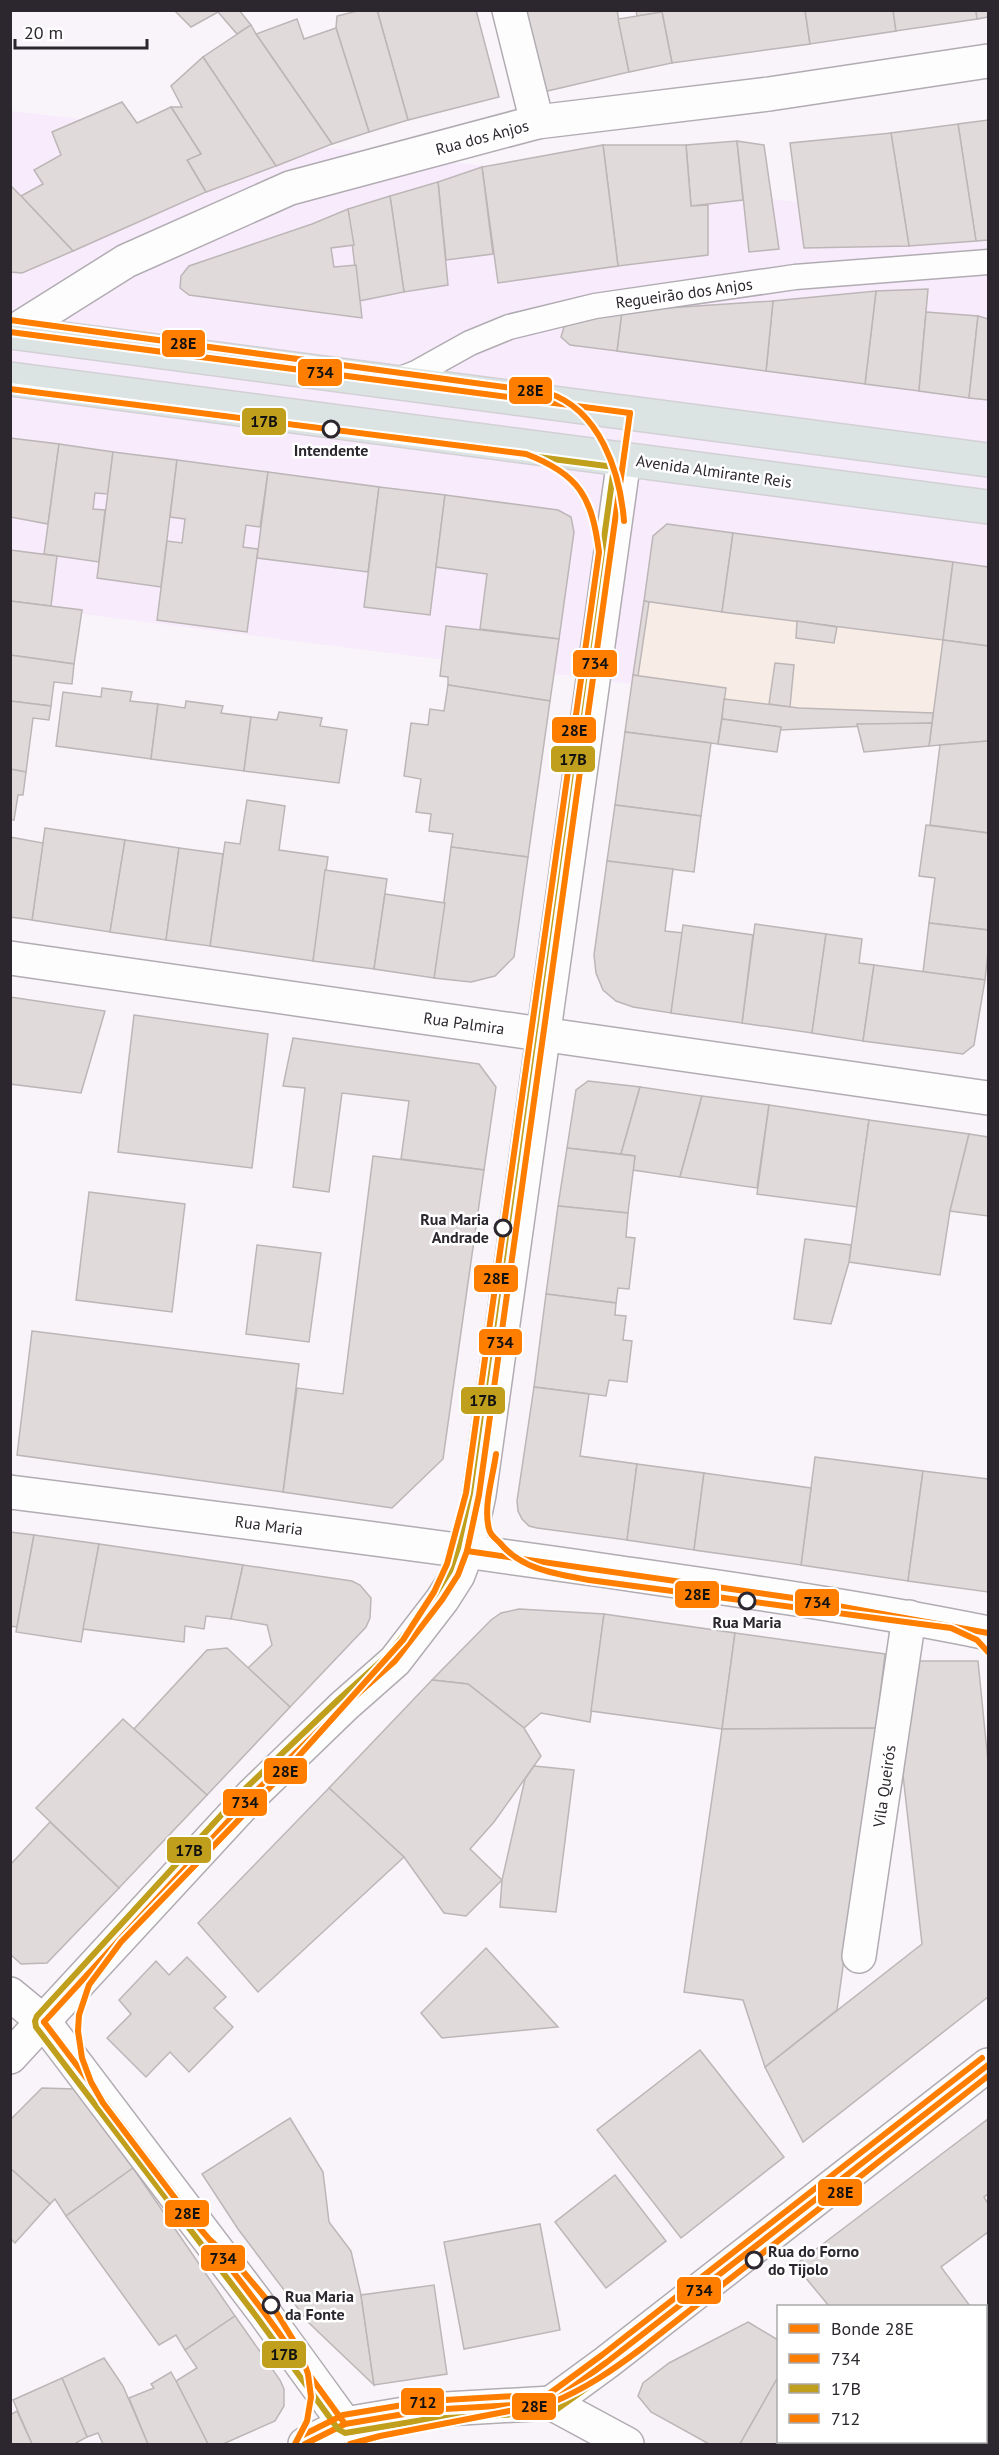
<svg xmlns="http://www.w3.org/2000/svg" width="999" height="2455" viewBox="0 0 999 2455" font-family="'PT Sans',sans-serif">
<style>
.built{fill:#f7ebfc}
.education{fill:#f8ede6}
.building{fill:#e0dadb;stroke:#bcb6b7;stroke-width:1.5}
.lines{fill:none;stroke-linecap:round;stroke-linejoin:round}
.service-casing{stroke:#b1acb2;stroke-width:27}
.minor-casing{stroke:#b1acb2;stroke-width:36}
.primary-casing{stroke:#d2d0d4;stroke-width:36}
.service{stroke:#fefdfe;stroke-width:24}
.minor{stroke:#fefdfe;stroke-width:33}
.primary{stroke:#dce4e3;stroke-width:33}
.bus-1-casing{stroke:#fff;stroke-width:10}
.bus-2-casing{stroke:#fff;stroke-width:10}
.bus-3-casing{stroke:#fff;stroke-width:10}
.bus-1{stroke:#ff7e00;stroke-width:6}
.bus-2{stroke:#c09f1c;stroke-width:6}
.bus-3{stroke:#ff7e00;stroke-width:6}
.tram-1-casing{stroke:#fff;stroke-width:10}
.tram-1{stroke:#ff7e00;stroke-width:6}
.stop-dot{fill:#fff;stroke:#2c272e;stroke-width:3}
.labels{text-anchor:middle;stroke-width:5;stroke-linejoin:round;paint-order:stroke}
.street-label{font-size:16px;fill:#2c272e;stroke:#fff}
.stop-label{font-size:16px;font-weight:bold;fill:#2c272e;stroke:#fff}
.line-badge{stroke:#fff;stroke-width:2}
.pale-badge-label{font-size:16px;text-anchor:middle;font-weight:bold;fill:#111}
</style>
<rect width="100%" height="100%" fill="#f9f4fa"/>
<!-- built -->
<polygon class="built" points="11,111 988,224 988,729 11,605"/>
<!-- education -->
<polygon class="education" points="667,524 988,567 988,741 864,752 857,727 780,730 777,752 625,732 653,536"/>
<!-- building -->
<g class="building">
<polygon points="174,10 239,10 251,25 237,34 218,12 191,27"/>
<polygon points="377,10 476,10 499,97 408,120"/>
<polygon points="377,10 408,120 369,132 336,28 337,16 361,10"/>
<polygon points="525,10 617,10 629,72 543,92"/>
<polygon points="636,10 805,10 810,44 672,63 662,12 637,16"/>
<polygon points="805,10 893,10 896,31 810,44"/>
<polygon points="893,10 976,10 977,19 896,31"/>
<polygon points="976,10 988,10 988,17 977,19"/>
<polygon points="662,12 672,63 629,72 618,19"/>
<polygon points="297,19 304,39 336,28 369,132 332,144 256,34"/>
<polygon points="251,25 256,34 332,144 276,166 203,57"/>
<polygon points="203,57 276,166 206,192 187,160 201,154 171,107 182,107 171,86"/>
<polygon points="122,102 137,123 171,107 201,154 187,160 206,192 73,251 21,196 43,184 34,170 61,155 52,132"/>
<polygon points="988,120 988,240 976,241 958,124"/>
<polygon points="958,124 976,241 909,246 891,133"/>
<polygon points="891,133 909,246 804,248 790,143"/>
<polygon points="737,141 743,200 691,206 686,145"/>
<polygon points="737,141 764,145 779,249 749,252"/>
<polygon points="603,145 686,145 691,206 708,205 708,255 618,266"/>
<polygon points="603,145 618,266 498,283 482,167"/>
<polygon points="482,167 493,254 446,260 438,182"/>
<polygon points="438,182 448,285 404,292 390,196"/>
<polygon points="10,185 21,196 73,251 22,273 10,272"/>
<polygon points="390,196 404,292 359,301 348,209"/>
<polygon points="348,209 354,245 331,248 334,267 356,265 362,318 189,295 180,288 181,276 189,266 312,224"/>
<polygon points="928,289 919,391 865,384 876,291"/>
<polygon points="876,291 865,384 766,371 773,301"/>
<polygon points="773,301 766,371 617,351 622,311"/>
<polygon points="622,311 617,351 570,345 561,337 564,327 577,321"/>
<polygon points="926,312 978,316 969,398 919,391"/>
<polygon points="978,316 988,319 988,400 969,398"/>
<polygon points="10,438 59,444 48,524 10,517"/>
<polygon points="59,444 113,452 108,494 95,493 93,509 105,510 99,562 44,554"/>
<polygon points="113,452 177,460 161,587 97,578"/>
<polygon points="177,460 268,472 260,527 246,525 243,547 258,549 247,632 157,620 167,541 182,543 185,519 170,517"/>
<polygon points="268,472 379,487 368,572 257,558"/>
<polygon points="379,487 445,495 430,615 364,607"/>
<polygon points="445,495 558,510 571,517 574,532 559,639 480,629 487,574 436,567"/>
<polygon points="667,524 733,533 722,612 644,601 653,536"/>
<polygon points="733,533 953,562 943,640 722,612"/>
<polygon points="10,550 57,556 51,606 10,601"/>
<polygon points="953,562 988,567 988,646 943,640"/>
<polygon points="10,601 82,610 74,664 10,655"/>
<polygon points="644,601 649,602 638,676 633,675"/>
<polygon points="797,621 837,627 834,643 796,638"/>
<polygon points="446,626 559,639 550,701 448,685 448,677 440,676"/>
<polygon points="943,640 988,646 988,741 929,746"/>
<polygon points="10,655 74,664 72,684 54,682 51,706 10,701"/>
<polygon points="775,663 794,665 790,707 769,704"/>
<polygon points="633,675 726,688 718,744 625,732"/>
<polygon points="448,685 550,701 528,857 451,847 453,834 429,831 431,814 416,812 421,779 404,776 411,723 428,725 430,709 444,711"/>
<polygon points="102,688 132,692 130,701 158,704 151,759 56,746 63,692 101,697"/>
<polygon points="724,699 799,708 933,713 932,723 780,730 781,727 722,719"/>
<polygon points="10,701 51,706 49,720 33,718 26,772 10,769"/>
<polygon points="186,701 223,706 221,713 251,717 244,771 151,759 158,704 185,708"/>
<polygon points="279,712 322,718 320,726 347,730 339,783 244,771 251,717 277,720"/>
<polygon points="722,719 781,727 777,752 718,744"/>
<polygon points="932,723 929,746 864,752 857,724"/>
<polygon points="625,732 711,743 701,816 615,805"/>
<polygon points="988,741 988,833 930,825 940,745"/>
<polygon points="10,769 26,772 23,795 18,795 14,820 10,819"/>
<polygon points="247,800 285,806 279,850 328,857 313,961 210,946 225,842 240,844"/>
<polygon points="615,805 701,816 694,872 607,861"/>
<polygon points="926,825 988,833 988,930 929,923 935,878 919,876"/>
<polygon points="45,828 125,840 110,932 32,920"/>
<polygon points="10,837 43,843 32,920 10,917"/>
<polygon points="125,840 179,848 166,940 110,932"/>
<polygon points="451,847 528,857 514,957 495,976 471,982 434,978"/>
<polygon points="179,848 223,854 210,946 166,940"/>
<polygon points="607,861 673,869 665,931 683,933 671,1013 633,1007 616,1001 603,990 596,973 594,955"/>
<polygon points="325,870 387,879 374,969 313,961"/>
<polygon points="385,894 445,903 434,978 374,969"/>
<polygon points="929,923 988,930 988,952 985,980 923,972"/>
<polygon points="755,924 826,934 812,1033 742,1023"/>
<polygon points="683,925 753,935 742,1023 671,1013"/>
<polygon points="826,934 862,939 859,963 874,965 863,1041 812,1033"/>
<polygon points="874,965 985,980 974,1045 963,1054 863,1041"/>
<polygon points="10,997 105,1011 81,1093 10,1084"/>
<polygon points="134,1015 268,1034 252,1168 118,1152"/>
<polygon points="293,1038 479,1064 496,1087 484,1170 401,1159 409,1101 342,1093 329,1192 293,1187 305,1088 283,1086"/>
<polygon points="588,1081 640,1087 621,1154 567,1148 576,1090"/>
<polygon points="640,1087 702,1096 680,1177 633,1170 635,1156 621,1154"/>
<polygon points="702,1096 769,1105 757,1188 680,1177"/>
<polygon points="769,1105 869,1120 857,1207 757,1194"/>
<polygon points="869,1120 969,1134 950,1211 940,1275 849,1262"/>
<polygon points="969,1134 988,1137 988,1216 950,1211"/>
<polygon points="567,1148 635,1156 628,1213 558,1206"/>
<polygon points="373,1156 484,1170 443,1459 392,1508 283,1492 297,1388 343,1394"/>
<polygon points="89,1192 185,1204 172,1312 76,1300"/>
<polygon points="558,1206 628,1213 626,1237 635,1238 629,1289 618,1288 616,1303 546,1294"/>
<polygon points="805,1239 851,1245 849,1262 831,1324 794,1319"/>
<polygon points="257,1245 321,1253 309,1342 246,1334"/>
<polygon points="546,1294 616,1303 615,1315 626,1316 623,1340 632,1341 627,1382 609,1380 606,1396 534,1387"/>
<polygon points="32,1331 299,1364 283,1492 17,1455"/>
<polygon points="534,1387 589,1394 580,1456 637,1464 627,1540 537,1528 529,1526 522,1519 518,1511 517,1501"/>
<polygon points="815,1457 923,1471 908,1581 801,1565"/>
<polygon points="637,1464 704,1473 694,1550 627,1540"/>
<polygon points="923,1471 988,1479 988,1592 908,1581"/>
<polygon points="704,1473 811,1488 801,1565 694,1550"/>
<polygon points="10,1532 34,1535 17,1627 10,1626"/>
<polygon points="34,1535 99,1544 81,1642 16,1632"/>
<polygon points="99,1544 243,1565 231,1619 206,1616 204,1629 185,1626 184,1642 83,1629"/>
<polygon points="243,1565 352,1581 360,1585 371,1598 370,1618 366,1627 290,1707 248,1668 272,1645 267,1625 231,1619"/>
<polygon points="519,1609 604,1614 590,1722 541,1713 524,1728 468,1684 432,1680 491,1620 501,1613"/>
<polygon points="604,1614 735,1633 722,1729 591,1711"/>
<polygon points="735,1633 885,1654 876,1728 722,1729"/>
<polygon points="227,1648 290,1707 207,1795 134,1729 207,1650"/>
<polygon points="917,1661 978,1661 988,1762 988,1997 803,2142 765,2067 922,1944 903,1775"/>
<polygon points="432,1680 468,1684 524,1728 541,1756 494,1822 470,1849 502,1880 466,1916 444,1913 404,1857 329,1788"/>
<polygon points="123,1719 207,1795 119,1888 36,1808"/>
<polygon points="876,1728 837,2010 765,2067 743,2000 684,1992 722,1729"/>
<polygon points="534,1766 574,1770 556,1912 500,1907 502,1880 525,1779"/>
<polygon points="329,1788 404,1857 258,1992 198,1923"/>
<polygon points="50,1822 119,1888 47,1963 21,1964 10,1954 10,1865"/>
<polygon points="486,1948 558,2027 442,2038 421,2013"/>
<polygon points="187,1957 226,1997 214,2008 233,2027 189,2072 170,2052 146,2077 107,2038 131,2014 119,2000 156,1961 169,1975"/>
<polygon points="700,2050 784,2157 681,2238 597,2130"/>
<polygon points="42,2088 75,2089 133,2168 66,2216 55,2199 50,2204 10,2168 10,2120"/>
<polygon points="290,2118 323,2172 329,2222 351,2251 361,2295 374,2385 309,2323 238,2229 202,2174"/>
<polygon points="988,2119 988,2194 984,2197 988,2204 988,2232 941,2267 970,2306 829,2306 795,2265"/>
<polygon points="10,2168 50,2204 15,2243 10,2238"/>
<polygon points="133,2168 235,2316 185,2350 176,2335 159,2345 66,2216"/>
<polygon points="615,2175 666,2241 606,2288 555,2222"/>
<polygon points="540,2224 560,2330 464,2349 444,2242"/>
<polygon points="434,2285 447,2374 374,2385 361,2295"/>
<polygon points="235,2316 280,2380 284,2389 284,2406 275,2421 223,2444 208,2444 176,2381 197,2368 185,2350"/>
<polygon points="748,2322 778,2340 778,2377 740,2444 709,2444 651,2412 638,2396 643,2383 669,2363"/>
<polygon points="988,2346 988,2444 982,2444 976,2442 986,2442 986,2351"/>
<polygon points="104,2358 123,2386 148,2444 103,2444 98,2433 87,2437 62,2378"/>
<polygon points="171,2372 176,2381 208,2444 148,2444 129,2398 154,2388 151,2384"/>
<polygon points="778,2377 778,2442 800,2442 798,2444 740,2444"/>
<polygon points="62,2378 87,2437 76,2443 76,2444 32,2444 13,2400"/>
<polygon points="17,2411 32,2444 10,2444 10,2415"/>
<polygon points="800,2442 854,2442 853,2444 798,2444"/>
<polygon points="854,2442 937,2442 935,2444 853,2444"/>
</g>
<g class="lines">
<defs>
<polyline id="service" points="393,382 416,373 470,343 509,327 595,306 795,277 988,262"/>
<g id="minor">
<polyline points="509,10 537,122"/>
<polyline points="13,332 126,261 290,188 537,122 769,94 988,61"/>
<polyline points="10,958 988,1098"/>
<path d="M10 1492C208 1517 405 1542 601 1570 731 1589 860 1607 988 1633"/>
<polyline points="859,1956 909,1617"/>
<polyline points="10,1994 44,2022 263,2311 345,2424"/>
<polyline points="10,2057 253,1794 344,1706 395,1661 442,1600 458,1575 467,1551 479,1495 624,459"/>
<polyline points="551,2403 607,2362 988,2065"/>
<polyline points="551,2403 627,2444"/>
<polyline points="305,2444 345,2424 428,2410 551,2403"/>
</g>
<g id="primary">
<polyline points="10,332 988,460"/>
<polyline points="10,379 988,507"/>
</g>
</defs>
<!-- service casing -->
<use href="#service" class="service-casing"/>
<!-- minor casing -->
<use href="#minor" class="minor-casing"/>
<!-- primary casing -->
<use href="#primary" class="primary-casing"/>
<!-- service -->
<use href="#service" class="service"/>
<!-- minor -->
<use href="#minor" class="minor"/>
<!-- primary -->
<use href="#primary" class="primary"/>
<defs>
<g id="bus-1">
<polyline points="10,332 630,413"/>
<polyline points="467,1551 793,1598 988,1633"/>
<polyline points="44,2022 253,1794 344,1706 395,1661 442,1600 458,1575 467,1551 479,1495 630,413"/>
<polyline points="44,2022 263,2311 345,2424"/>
<polyline points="551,2403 607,2362 988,2065"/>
<polyline points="305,2444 345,2424 428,2410 551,2403"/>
</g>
<polyline id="bus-2" points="10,388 614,467 470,1493 458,1548 450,1571 435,1595 388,1655 338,1700 246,1788 37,2016 35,2021 36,2027 256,2316 338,2429 345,2433 429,2419 553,2412 613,2369 988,2076"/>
<g id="bus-3">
<polyline points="546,2396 602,2355 982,2058"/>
<polyline points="301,2436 343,2415 427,2401 550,2394"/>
</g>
</defs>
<!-- bus-1 casing -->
<use href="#bus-1" class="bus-1-casing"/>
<!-- bus-2 casing -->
<use href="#bus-2" class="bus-2-casing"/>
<!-- bus-3 casing -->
<use href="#bus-3" class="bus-3-casing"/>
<!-- bus-1 -->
<use href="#bus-1" class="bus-1"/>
<!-- bus-2 -->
<use href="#bus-2" class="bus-2"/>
<!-- bus-3 -->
<use href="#bus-3" class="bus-3"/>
<defs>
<g id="tram-1">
<path d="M10 320 548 393C600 410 620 472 624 521"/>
<path d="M10 389 526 454C579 474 592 497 599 552L466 1493 447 1564 434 1592 403 1640 279 1778 121 1942 89 1985 79 2015 78 2031 82 2058 91 2082 103 2103 184 2210 209 2239 241 2269 273 2307 300 2351 308 2374 311 2397 307 2421 295 2444"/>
<path d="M496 1454C493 1477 483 1506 489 1529 490 1535 496 1539 500 1543 522 1570 557 1574 589 1580L951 1628 977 1640 988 1652"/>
<path d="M350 2444 380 2436 551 2403C585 2389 613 2370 642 2348L988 2076"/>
</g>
</defs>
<!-- tram-1 casing -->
<use href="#tram-1" class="tram-1-casing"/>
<!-- tram-1 -->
<use href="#tram-1" class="tram-1"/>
</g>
<!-- markers -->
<g class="stop-dot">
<circle cx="331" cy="429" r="8"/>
<circle cx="503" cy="1228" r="8"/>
<circle cx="747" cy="1601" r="8"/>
<circle cx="754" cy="2260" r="8"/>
<circle cx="271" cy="2305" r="8"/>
</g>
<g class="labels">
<!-- street labels -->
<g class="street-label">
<text transform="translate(482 137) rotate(-15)" y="6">Rua dos Anjos</text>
<text transform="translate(684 293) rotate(-8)" y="6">Regueirão dos Anjos</text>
<text transform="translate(714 471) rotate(8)" y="6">Avenida Almirante Reis</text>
<text transform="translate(464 1023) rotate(8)" y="6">Rua Palmira</text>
<text transform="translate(269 1525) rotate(7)" y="6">Rua Maria</text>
<text transform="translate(884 1786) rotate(-82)" y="6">Vila Queirós</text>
</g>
<!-- stop labels -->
<g class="stop-label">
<text x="331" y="456">Intendente</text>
<text x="489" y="1225" text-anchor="end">Rua Maria<tspan x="489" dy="18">Andrade</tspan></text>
<text x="747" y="1628">Rua Maria</text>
<text x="768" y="2257" text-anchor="start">Rua do Forno<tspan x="768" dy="18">do Tijolo</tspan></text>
<text x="285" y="2302" text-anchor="start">Rua Maria<tspan x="285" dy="18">da Fonte</tspan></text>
</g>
</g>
<g class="line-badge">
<rect x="161" y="329" width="45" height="29" rx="6" fill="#ff7e00"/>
<rect x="297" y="358" width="46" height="29" rx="6" fill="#ff7e00"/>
<rect x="508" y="376" width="45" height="29" rx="6" fill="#ff7e00"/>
<rect x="241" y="407" width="46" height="29" rx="6" fill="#c09f1c"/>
<rect x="572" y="649" width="46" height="29" rx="6" fill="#ff7e00"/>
<rect x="551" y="716" width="46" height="28" rx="6" fill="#ff7e00"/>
<rect x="550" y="745" width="46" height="28" rx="6" fill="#c09f1c"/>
<rect x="473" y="1264" width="46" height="29" rx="6" fill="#ff7e00"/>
<rect x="478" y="1328" width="45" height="28" rx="6" fill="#ff7e00"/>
<rect x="460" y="1386" width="46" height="29" rx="6" fill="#c09f1c"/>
<rect x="674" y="1580" width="46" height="29" rx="6" fill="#ff7e00"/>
<rect x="794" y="1588" width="46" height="29" rx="6" fill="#ff7e00"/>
<rect x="263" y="1757" width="45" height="28" rx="6" fill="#ff7e00"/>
<rect x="222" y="1788" width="46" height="29" rx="6" fill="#ff7e00"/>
<rect x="166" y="1836" width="46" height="28" rx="6" fill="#c09f1c"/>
<rect x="817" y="2178" width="46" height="29" rx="6" fill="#ff7e00"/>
<rect x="164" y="2199" width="46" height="29" rx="6" fill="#ff7e00"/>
<rect x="200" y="2244" width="46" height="28" rx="6" fill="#ff7e00"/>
<rect x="676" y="2276" width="46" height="29" rx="6" fill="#ff7e00"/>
<rect x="261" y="2340" width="46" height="29" rx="6" fill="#c09f1c"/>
<rect x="400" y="2387" width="45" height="29" rx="6" fill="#ff7e00"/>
<rect x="511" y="2392" width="46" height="29" rx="6" fill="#ff7e00"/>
</g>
<g class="pale-badge-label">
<text x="183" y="349">28E</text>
<text x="320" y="378">734</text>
<text x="530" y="396">28E</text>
<text x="264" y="427">17B</text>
<text x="595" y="669">734</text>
<text x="574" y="736">28E</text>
<text x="573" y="765">17B</text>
<text x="496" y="1284">28E</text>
<text x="500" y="1348">734</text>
<text x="483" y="1406">17B</text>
<text x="697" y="1600">28E</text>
<text x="817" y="1608">734</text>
<text x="285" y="1777">28E</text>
<text x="245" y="1808">734</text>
<text x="189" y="1856">17B</text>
<text x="840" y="2198">28E</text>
<text x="187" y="2219">28E</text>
<text x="223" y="2264">734</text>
<text x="699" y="2296">734</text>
<text x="284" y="2360">17B</text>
<text x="423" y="2408">712</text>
<text x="534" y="2412">28E</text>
</g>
<!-- border -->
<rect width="999" height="2455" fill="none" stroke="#2c272e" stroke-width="24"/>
<!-- legend -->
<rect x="777" y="2305" width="210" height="138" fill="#ffffff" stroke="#aba9ab" stroke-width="1.5"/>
<rect x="789" y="2324" width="30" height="9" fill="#ff7e00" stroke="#aba9ab" stroke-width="1.5"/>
<text x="831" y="2335" font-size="18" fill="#2c272e">Bonde 28E</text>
<rect x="789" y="2354" width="30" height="9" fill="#ff7e00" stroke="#aba9ab" stroke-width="1.5"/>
<text x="831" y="2365" font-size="18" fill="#2c272e">734</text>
<rect x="789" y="2384" width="30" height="9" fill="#c09f1c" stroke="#aba9ab" stroke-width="1.5"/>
<text x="831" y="2395" font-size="18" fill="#2c272e">17B</text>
<rect x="789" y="2414" width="30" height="9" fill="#ff7e00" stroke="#aba9ab" stroke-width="1.5"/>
<text x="831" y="2425" font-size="18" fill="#2c272e">712</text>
<!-- scale -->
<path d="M15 39v9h132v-9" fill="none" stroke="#2c272e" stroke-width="3"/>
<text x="24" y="39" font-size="18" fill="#2c272e" stroke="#ffffff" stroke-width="4.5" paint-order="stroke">20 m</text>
</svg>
